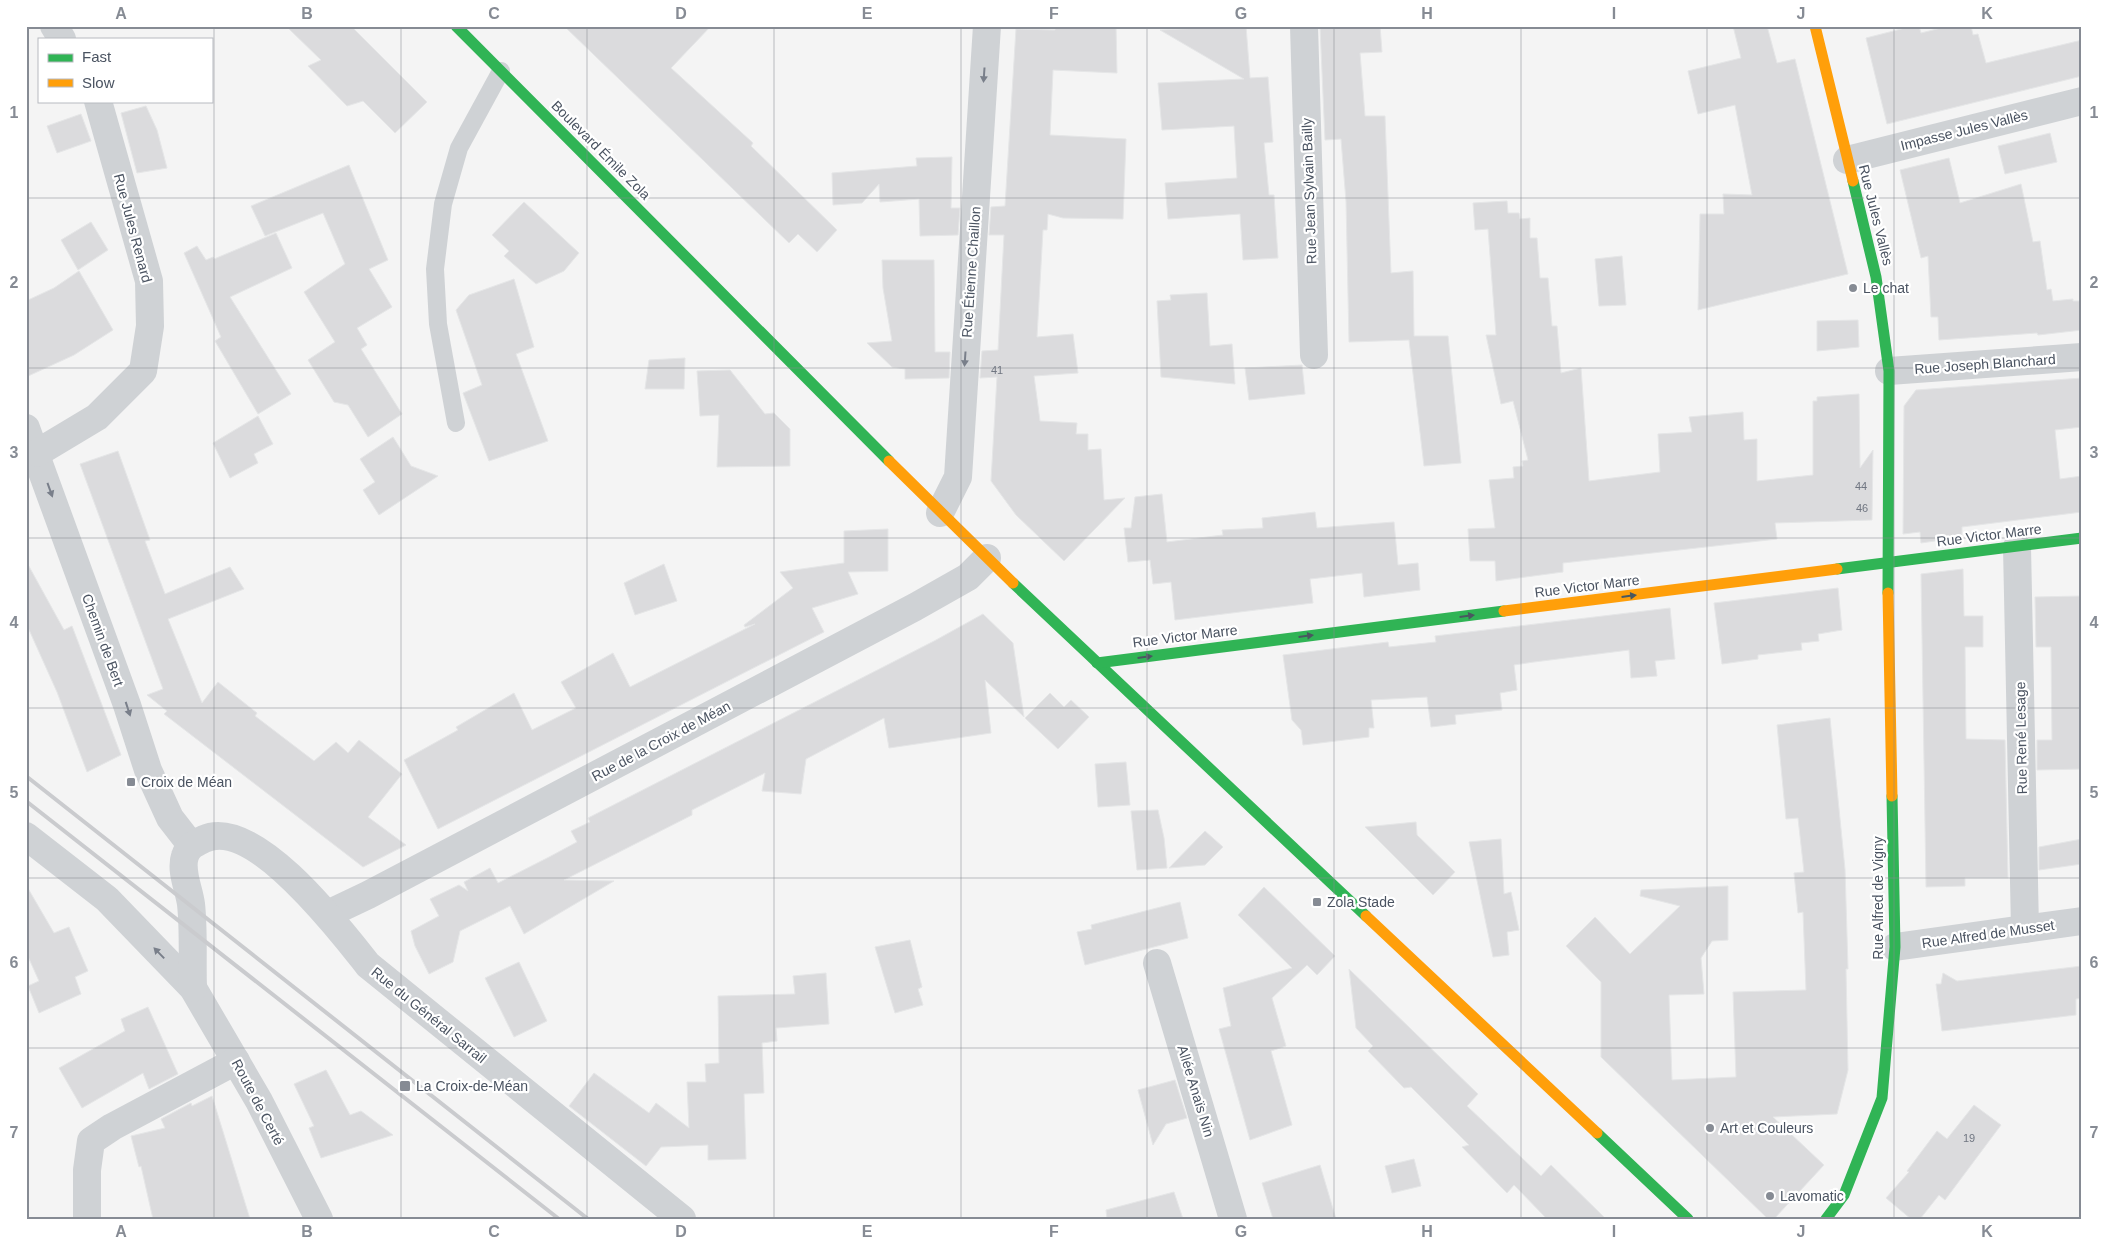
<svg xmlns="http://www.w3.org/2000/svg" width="2108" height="1245" viewBox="0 0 2108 1245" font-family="Arial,sans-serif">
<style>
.building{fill:#dbdbdd;stroke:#e5e6e7}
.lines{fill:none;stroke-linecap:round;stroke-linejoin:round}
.lane{stroke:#cfd2d5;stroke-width:18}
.street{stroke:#cfd2d5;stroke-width:28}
.fast{stroke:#30b455;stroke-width:11}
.slow{stroke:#ff9f0a;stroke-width:11}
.rail{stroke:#cacbce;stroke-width:4}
.oneway{fill:#797f8a}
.oneway2{fill:#495860}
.grid{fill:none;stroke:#868b94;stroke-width:1;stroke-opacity:0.55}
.poi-dot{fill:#868b94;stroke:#fff;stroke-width:2}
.labels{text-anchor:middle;stroke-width:4.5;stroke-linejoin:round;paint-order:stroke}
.number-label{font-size:11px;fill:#707681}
.street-label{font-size:14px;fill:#4a5361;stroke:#fff}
.poi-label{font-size:14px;fill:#4a5361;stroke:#fff;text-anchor:start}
.neatline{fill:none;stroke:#868b94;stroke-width:2}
.grid-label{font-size:16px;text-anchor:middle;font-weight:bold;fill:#868b94}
</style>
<rect width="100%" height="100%" fill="#f4f4f4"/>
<!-- building -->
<g class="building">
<polygon points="286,26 351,26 427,102 395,133 363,101 347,106 308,66 321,60"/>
<polygon points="564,26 711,26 671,68 753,143 751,146 837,230 817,252 798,234 789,243"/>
<polygon points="1055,26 1116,26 1117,73 1053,70 1050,135 1126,139 1123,219 1063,218 1048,214 1047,230 1043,230 1037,337 1073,334 1078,373 1034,376 1040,421 1077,423 1076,434 1088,434 1088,450 1101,449 1104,500 1125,498 1064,561 1016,515 991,481 997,377 980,378 982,351 998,350 1004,235 989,235 991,207 1005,206 1016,29 1055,30"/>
<polygon points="1246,26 1250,78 1268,77 1273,142 1264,143 1269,195 1274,195 1278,258 1243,260 1240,214 1168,219 1165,183 1237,178 1234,126 1162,130 1158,83 1244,79 1160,30"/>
<polygon points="1320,26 1380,26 1382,52 1360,53 1365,116 1385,116 1391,273 1413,271 1414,336 1448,336 1461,463 1424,466 1409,340 1349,342 1346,201 1341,139 1325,140"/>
<polygon points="1733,26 1767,26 1777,63 1795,59 1848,274 1698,310 1700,214 1724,214 1723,194 1752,195 1735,105 1698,114 1688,71 1741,58"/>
<polygon points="1913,26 1919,26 1921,33 1949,26 1971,26 1973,35 1978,34 1986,63 2082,40 2082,76 1887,124 1866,38"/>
<polygon points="146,106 157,130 167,168 137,173 121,113"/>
<polygon points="81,114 91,141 57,153 47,126"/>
<polygon points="2050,133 2057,162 2005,174 1998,146"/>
<polygon points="952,157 951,208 960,208 958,235 920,236 919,199 880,202 879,184 862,203 833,205 832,173 917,166 916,158"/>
<polygon points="1949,158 1960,203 2021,184 2033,242 2040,241 2047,290 2051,289 2053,301 2073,299 2073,301 2082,301 2082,330 2038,335 2037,333 1939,340 1938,317 1931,317 1928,256 1921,258 1900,170"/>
<polygon points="349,165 388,260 369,269 392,307 357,328 367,345 361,349 402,414 368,437 348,405 334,402 308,360 335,342 304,292 345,264 323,213 265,236 251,206"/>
<polygon points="1507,201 1508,213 1519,213 1520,219 1530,218 1530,238 1537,238 1540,278 1548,278 1552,326 1557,326 1561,373 1581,368 1589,481 1660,472 1658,434 1692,432 1689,417 1743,412 1744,440 1757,439 1757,481 1813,475 1813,401 1817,401 1817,397 1859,394 1860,468 1873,450 1872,520 1775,523 1777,539 1563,563 1563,572 1496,581 1495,561 1470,561 1468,529 1495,528 1489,480 1514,478 1513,467 1523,466 1522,461 1528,460 1513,401 1501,404 1486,335 1496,335 1488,229 1475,230 1473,203"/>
<polygon points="524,202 579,253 564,271 536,284 504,256 509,251 492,235"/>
<polygon points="91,222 108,250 78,270 61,240"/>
<polygon points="276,233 292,268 230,297 291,394 258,414 215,341 221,337 184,253 197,246 206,260 213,257 214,259"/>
<polygon points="1622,256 1626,305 1599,306 1595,259"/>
<polygon points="882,260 934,260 935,352 950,352 949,378 905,379 905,369 892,367 867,343 892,341 883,288"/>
<polygon points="79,271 113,330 74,355 26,377 26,301 54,288"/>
<polygon points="514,279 534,347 516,354 548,441 489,461 463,393 482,385 456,310 469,295"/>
<polygon points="1207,293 1210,346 1232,344 1235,384 1161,377 1157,301 1171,300 1170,295"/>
<polygon points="1858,320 1859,347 1817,351 1817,321"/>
<polygon points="685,358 684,389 645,389 649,360"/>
<polygon points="1302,365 1305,394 1249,400 1245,368"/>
<polygon points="730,370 765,414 774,413 790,429 790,466 717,467 719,415 700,416 697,371"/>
<polygon points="2082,378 2082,427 2055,430 2060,479 2082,476 2082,512 1962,527 1962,537 1921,543 1920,532 1903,534 1904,406 1916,390"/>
<polygon points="258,416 273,444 254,454 258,463 230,478 213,443"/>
<polygon points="393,437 411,466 438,476 379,515 363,490 375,482 360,459"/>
<polygon points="118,451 150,540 145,541 165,594 230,567 244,589 168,619 202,703 218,682 257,713 255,716 314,761 336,742 348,753 359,740 402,774 368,817 406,845 363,867 164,714 167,711 147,695 163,689 80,464"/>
<polygon points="1162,494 1167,542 1223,535 1222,530 1263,528 1262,518 1315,512 1317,528 1394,522 1398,565 1418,563 1420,590 1364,597 1362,573 1310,579 1313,603 1175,620 1171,582 1153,584 1150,560 1128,562 1124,528 1131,528 1135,497"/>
<polygon points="888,529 888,571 848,572 858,594 812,608 824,632 438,829 404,760 458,730 456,727 514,693 532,730 576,708 561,682 613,653 630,687 755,624 745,627 744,625 793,588 780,572 844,563 844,531"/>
<polygon points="26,561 64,630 72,626 121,755 87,772 57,692 26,623"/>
<polygon points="664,564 677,601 635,615 624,583"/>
<polygon points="1963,569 1964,616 1983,616 1983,647 1965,647 1966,739 2005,740 2008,878 1965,878 1965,886 1926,887 1921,574"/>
<polygon points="1838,588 1842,630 1818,634 1819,641 1801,643 1802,650 1758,655 1758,659 1722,664 1714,603"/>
<polygon points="2082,596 2082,769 2037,770 2037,740 2052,740 2051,647 2036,647 2035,597"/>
<polygon points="1670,608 1675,659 1655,661 1657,676 1631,678 1629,650 1534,662 1514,665 1517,690 1500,693 1502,710 1455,715 1456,724 1431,727 1427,697 1371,700 1374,728 1369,728 1369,737 1303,745 1301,730 1292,720 1283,655 1388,642 1389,647 1436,642 1435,636"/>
<polygon points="983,614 1013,643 1024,717 985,680 991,733 889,748 884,718 806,759 801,794 762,791 765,773 692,810 692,815 564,880 614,881 524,934 510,906 460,931 453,962 429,974 415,946 411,931 439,916 430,899 459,885 468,891 464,882 490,868 498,883 551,856 577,842 571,831 590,822 588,818 936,640"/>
<polygon points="1050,693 1064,707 1071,700 1089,717 1058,749 1025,718"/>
<polygon points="1830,718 1845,869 1848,969 1846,969 1848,1070 1837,1114 1773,1117 1824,1165 1774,1219 1768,1219 1601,1057 1601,982 1566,946 1595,917 1630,954 1680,906 1640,896 1641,890 1728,886 1728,940 1712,941 1701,958 1704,994 1669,995 1672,1080 1736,1077 1733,992 1806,990 1803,912 1798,913 1794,873 1804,872 1798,818 1786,819 1777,725"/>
<polygon points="1126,762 1130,805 1098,807 1095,764"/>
<polygon points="1158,810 1164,838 1167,868 1137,870 1131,811"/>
<polygon points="1416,822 1417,835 1455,872 1433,895 1365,827"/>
<polygon points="1205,831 1223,847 1205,865 1169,868"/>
<polygon points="1501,839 1504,894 1511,892 1519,930 1507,932 1509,955 1493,957 1469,842"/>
<polygon points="2082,839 2082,864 2039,870 2039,847"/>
<polygon points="26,885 54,933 69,927 88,971 75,977 81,994 39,1013 28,986 39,981 26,952"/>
<polygon points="1264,887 1335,956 1317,975 1307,965 1272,998 1286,1046 1271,1051 1292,1125 1250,1140 1219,1029 1231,1026 1223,988 1292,968 1238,915"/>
<polygon points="1180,902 1188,938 1085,965 1077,932 1092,929 1091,925"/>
<polygon points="910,940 922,987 918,989 923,1005 895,1013 875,947"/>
<polygon points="519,962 547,1021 514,1037 485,978"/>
<polygon points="2082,966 2082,998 2076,999 2076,1015 1942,1031 1936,984 1941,984 1943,973 1957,981"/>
<polygon points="1349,969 1478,1094 1467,1106 1541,1176 1551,1165 1606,1219 1547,1219 1514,1185 1507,1193 1462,1147 1469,1145 1411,1087 1404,1088 1368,1051 1373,1046 1356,1028"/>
<polygon points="826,973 829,1024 776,1028 777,1041 762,1043 764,1093 744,1094 746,1159 708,1160 708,1145 661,1147 646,1166 569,1106 594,1073 649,1113 656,1103 689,1128 687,1082 706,1082 705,1064 719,1063 718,996 795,994 793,976"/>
<polygon points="148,1007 178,1074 149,1089 143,1073 82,1108 59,1068 125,1031 121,1019"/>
<polygon points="326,1070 350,1115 361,1111 393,1135 321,1158 309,1128 314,1126 294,1084"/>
<polygon points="1175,1080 1187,1118 1166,1124 1153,1145 1138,1090"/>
<polygon points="212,1096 250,1219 153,1219 141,1166 139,1167 131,1136 165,1128 161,1119 191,1103 192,1106"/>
<polygon points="1974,1105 2001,1125 1945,1200 1939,1195 1920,1219 1911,1219 1886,1198 1909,1172 1907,1171 1937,1131 1947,1139"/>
<polygon points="1414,1159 1421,1186 1392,1193 1385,1166"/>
<polygon points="1320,1165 1336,1219 1273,1219 1262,1183"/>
<polygon points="1174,1192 1183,1219 1107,1219 1106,1210"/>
</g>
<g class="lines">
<!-- lane -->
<polyline class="lane" points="456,423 438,324 435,269 443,204 459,148 501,71"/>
<!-- street -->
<g class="street">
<polyline points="54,26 62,39"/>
<polyline points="1304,26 1314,355"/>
<polyline points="1847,160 2082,101"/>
<polyline points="1889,371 2082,357"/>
<polyline points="26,428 127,705 148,770 170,818 191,845"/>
<polyline points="37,453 97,417 143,371 150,326 149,281 98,101"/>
<polyline points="940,513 958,477 987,26"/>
<polyline points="2017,547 2025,929"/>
<polyline points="26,836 107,899 193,988 259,1101 319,1219"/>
<polyline points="328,914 368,895 915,607 968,577 987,558"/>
<polyline points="1895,947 2082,921"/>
<polyline points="1157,963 1233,1219"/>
<path d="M193 988C192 961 194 931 191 904 189 889 180 871 185 856 188 846 196 843 204 839 254 816 341 931 368 965L682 1219"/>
<polyline points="87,1219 87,1170 91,1141 112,1127 236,1061"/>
</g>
<!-- fast -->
<g class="fast">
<polyline points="456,26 889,461"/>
<polyline points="1853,181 1876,277 1889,371 1888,593"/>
<polyline points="1837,569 2082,538"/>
<polyline points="1013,583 1366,916"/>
<polyline points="1097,663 1504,611"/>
<polyline points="1597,1133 1688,1219"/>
<polyline points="1826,1219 1844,1195 1882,1098 1895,947 1892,796"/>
</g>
<!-- slow -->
<g class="slow">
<polyline points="1815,26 1853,181"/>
<polyline points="889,461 1013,583"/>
<polyline points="1888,593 1892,796"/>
<polyline points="1504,611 1837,569"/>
<polyline points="1366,916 1597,1133"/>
</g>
<!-- rail -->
<g class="rail">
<polyline points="26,776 588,1219"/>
<polyline points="26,801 559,1219"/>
</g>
</g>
<!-- one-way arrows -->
<defs><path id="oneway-solid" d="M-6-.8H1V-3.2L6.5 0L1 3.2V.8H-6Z" transform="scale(1.25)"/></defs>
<g class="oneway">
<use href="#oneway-solid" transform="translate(984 75) rotate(94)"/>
<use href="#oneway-solid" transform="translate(965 359) rotate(94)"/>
<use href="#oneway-solid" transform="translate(50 490) rotate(70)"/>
<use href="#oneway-solid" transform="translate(128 709) rotate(72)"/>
<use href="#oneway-solid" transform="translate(159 953) rotate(-134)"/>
</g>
<g class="oneway2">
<use href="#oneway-solid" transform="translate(1629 596) rotate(-7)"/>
<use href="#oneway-solid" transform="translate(1467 616) rotate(-7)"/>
<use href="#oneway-solid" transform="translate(1306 636) rotate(-7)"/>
<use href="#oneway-solid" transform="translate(1145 657) rotate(-7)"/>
</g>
<!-- grid -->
<path class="grid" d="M214 26V1219M401 26V1219M587 26V1219M774 26V1219M961 26V1219M1147 26V1219M1334 26V1219M1521 26V1219M1707 26V1219M1894 26V1219M26 198H2082M26 368H2082M26 538H2082M26 708H2082M26 878H2082M26 1048H2082"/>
<!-- markers -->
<g class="poi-dot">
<circle cx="1853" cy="288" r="5"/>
<rect x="126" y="777" width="10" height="10" rx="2.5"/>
<rect x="1312" y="897" width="10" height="10" rx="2.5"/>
<rect x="399" y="1080" width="12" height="12" rx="2.5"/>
<circle cx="1710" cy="1128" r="5"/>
<circle cx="1770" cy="1196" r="5"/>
</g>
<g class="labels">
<!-- number labels -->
<g class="number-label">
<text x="997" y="374">41</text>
<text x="1861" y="490">44</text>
<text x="1862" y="512">46</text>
<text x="1969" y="1142">19</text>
</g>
<!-- street labels -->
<g class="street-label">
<text transform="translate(1964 130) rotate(-14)" y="5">Impasse Jules Vallès</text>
<text transform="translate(601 150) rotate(45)" y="5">Boulevard Émile Zola</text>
<text transform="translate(1309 191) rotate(-92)" y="5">Rue Jean Sylvain Bailly</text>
<text transform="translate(1876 215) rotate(76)" y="5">Rue Jules Vallès</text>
<text transform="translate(133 228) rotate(75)" y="5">Rue Jules Renard</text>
<text transform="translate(971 272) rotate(-86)" y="5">Rue Étienne Chaillon</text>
<text transform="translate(1985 364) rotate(-4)" y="5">Rue Joseph Blanchard</text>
<text transform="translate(1989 535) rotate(-7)" y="5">Rue Victor Marre</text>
<text transform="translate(1587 586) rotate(-7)" y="5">Rue Victor Marre</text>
<text transform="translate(1185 636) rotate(-7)" y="5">Rue Victor Marre</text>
<text transform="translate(103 640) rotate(70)" y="5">Chemin de Bert</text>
<text transform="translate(2021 738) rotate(-91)" y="5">Rue René Lesage</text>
<text transform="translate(661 741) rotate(-28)" y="5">Rue de la Croix de Méan</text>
<text transform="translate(1878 898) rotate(-90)" y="5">Rue Alfred de Vigny</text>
<text transform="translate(1988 934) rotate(-8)" y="5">Rue Alfred de Musset</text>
<text transform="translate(429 1015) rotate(39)" y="5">Rue du Général Sarrail</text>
<text transform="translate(1196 1091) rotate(73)" y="5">Allée Anaïs Nin</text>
<text transform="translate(258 1102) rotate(62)" y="5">Route de Certé</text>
</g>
<!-- poi labels -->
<g class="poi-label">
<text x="1863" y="293">Le chat</text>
<text x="141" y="787">Croix de Méan</text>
<text x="1327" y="907">Zola Stade</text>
<text x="416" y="1091">La Croix-de-Méan</text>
<text x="1720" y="1133">Art et Couleurs</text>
<text x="1780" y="1201">Lavomatic</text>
</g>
</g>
<!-- border -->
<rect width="2108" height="1245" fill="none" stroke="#ffffff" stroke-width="55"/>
<!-- legend -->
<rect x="38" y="38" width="175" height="65" fill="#ffffff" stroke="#b7bac0"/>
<rect x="48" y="54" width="25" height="8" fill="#30b455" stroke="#b7bac0"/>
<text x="82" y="62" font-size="15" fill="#4a5361">Fast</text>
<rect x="48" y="79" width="25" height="8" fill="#ff9f0a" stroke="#b7bac0"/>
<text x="82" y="88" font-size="15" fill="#4a5361">Slow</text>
<rect x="28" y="28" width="2052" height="1190" class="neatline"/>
<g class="grid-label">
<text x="121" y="19">A</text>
<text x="307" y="19">B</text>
<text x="494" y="19">C</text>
<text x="681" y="19">D</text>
<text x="867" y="19">E</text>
<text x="1054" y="19">F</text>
<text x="1241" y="19">G</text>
<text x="1427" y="19">H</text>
<text x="1614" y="19">I</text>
<text x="1801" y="19">J</text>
<text x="1987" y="19">K</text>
<text x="14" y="118">1</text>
<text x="2094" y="118">1</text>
<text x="14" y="288">2</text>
<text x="2094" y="288">2</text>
<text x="14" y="458">3</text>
<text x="2094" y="458">3</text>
<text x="14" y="628">4</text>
<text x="2094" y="628">4</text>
<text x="14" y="798">5</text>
<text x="2094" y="798">5</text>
<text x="14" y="968">6</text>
<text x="2094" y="968">6</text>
<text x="14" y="1138">7</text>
<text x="2094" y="1138">7</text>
<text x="121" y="1237">A</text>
<text x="307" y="1237">B</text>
<text x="494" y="1237">C</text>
<text x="681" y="1237">D</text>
<text x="867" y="1237">E</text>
<text x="1054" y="1237">F</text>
<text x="1241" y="1237">G</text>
<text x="1427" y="1237">H</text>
<text x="1614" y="1237">I</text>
<text x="1801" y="1237">J</text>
<text x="1987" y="1237">K</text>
</g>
</svg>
